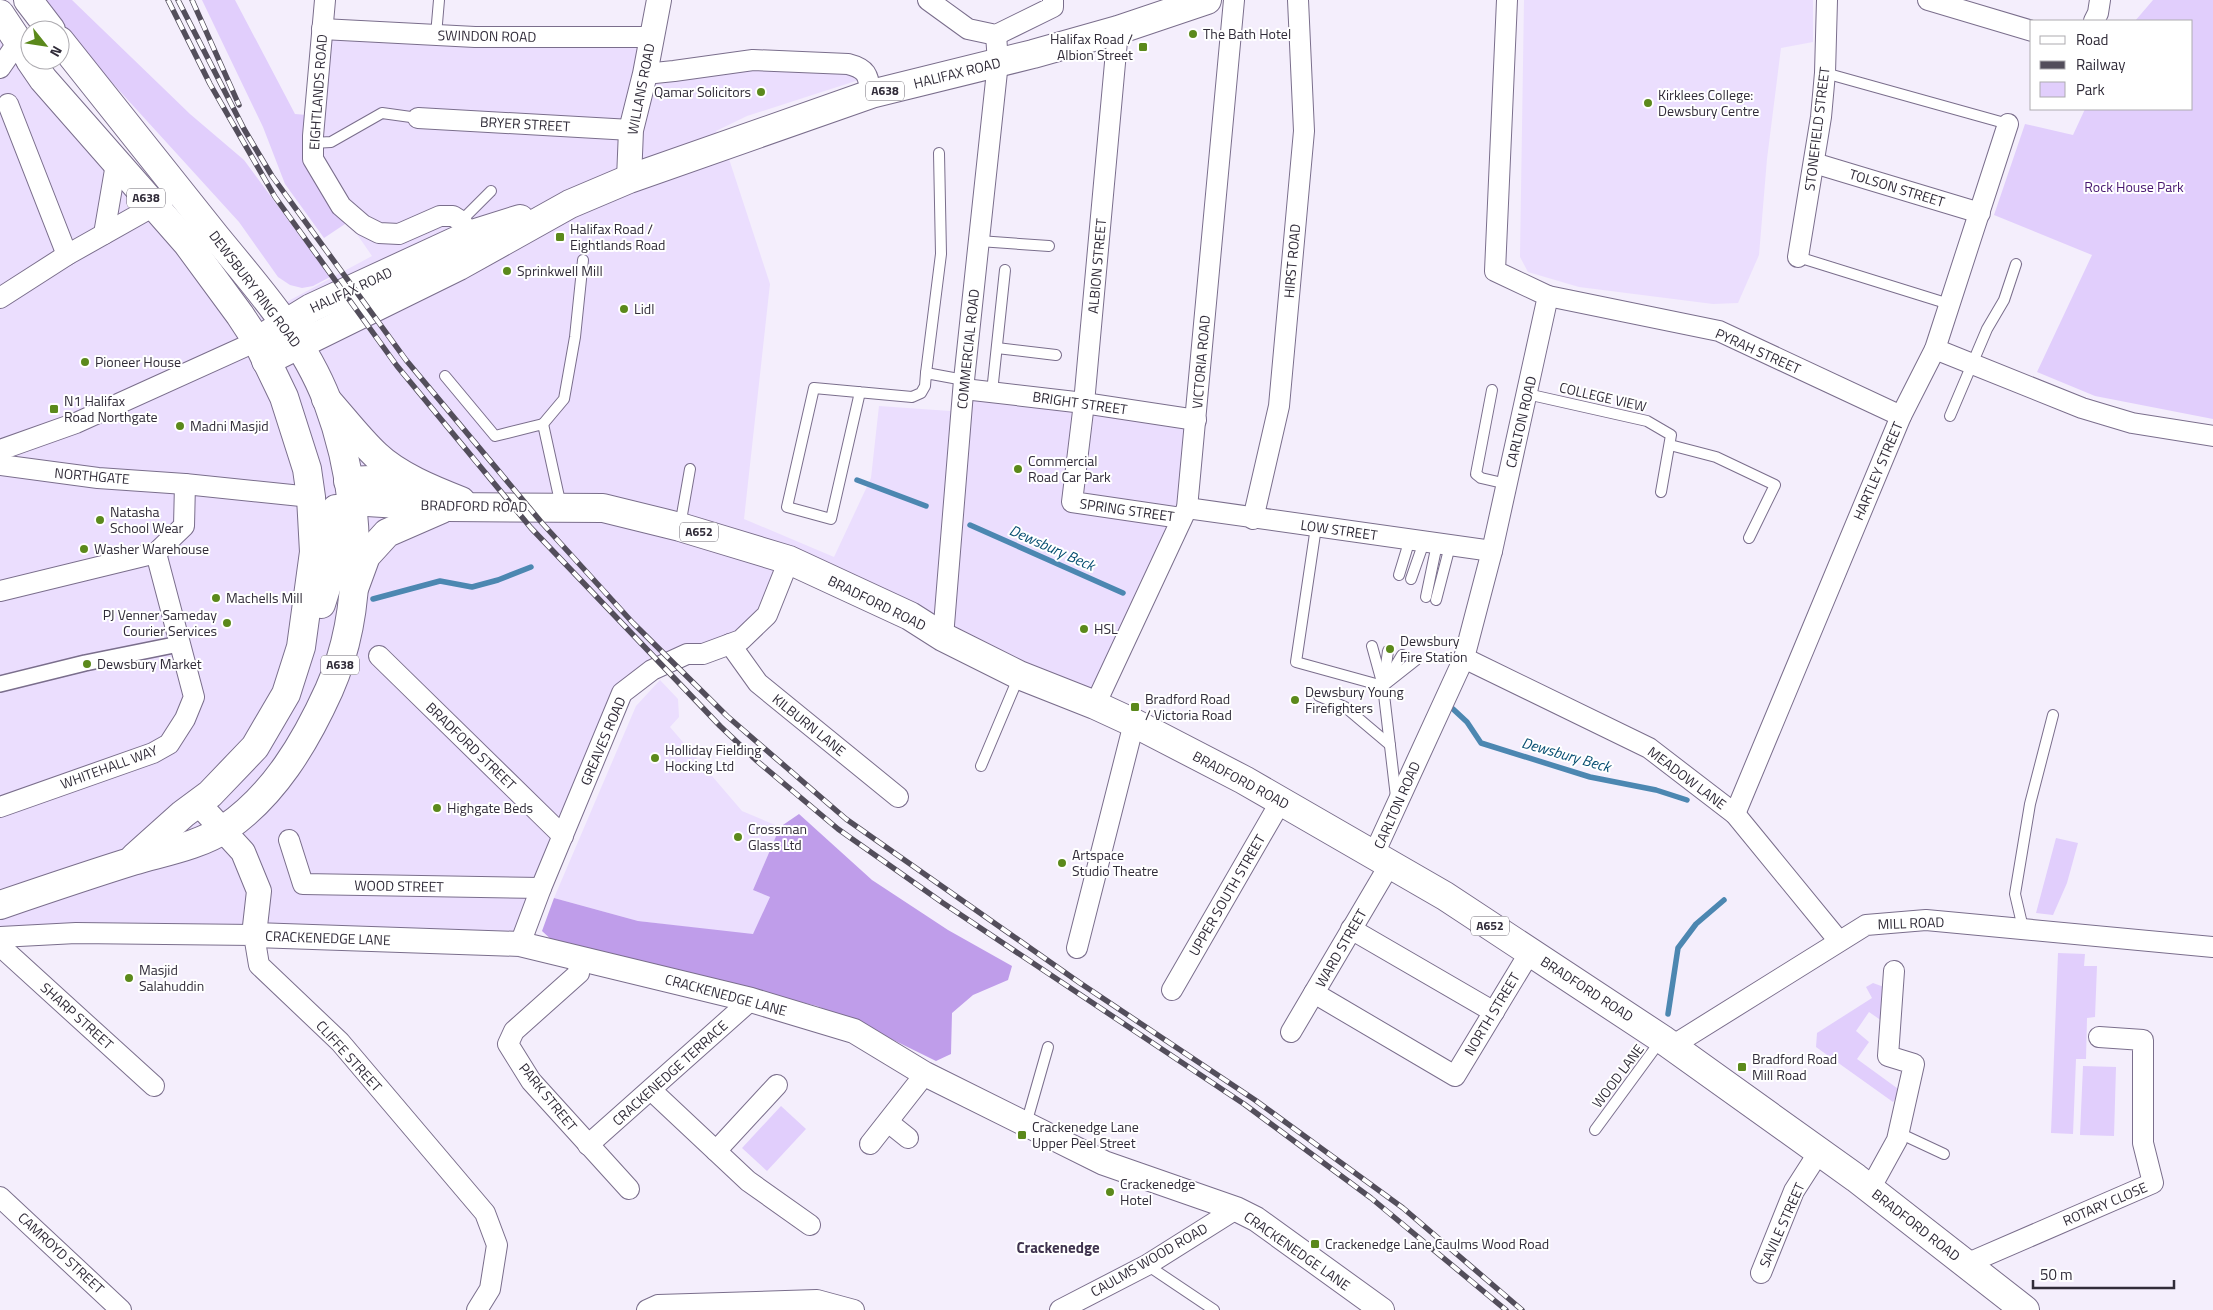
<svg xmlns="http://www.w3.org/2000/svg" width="2213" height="1310" viewBox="0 0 2213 1310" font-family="'Titillium Web',sans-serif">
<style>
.built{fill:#ebdefe}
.green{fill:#e1cefc}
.forest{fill:#bf9dea}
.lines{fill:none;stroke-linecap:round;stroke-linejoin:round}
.stream{stroke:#4c87b1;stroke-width:5.5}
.service-casing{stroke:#7a6e8c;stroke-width:12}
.pedestrian-casing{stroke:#7a6e8c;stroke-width:18}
.minor-casing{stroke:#7a6e8c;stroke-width:22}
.tertiary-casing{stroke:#7a6e8c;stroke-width:26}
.primary-casing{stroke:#7a6e8c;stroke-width:30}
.trunk-casing{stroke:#7a6e8c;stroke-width:30}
.service{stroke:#fff;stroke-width:10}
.pedestrian{stroke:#fff;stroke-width:15}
.minor{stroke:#fff;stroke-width:20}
.tertiary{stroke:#fff;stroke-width:24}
.primary{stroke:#fff;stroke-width:28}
.trunk{stroke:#fff;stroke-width:28}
.rail-casing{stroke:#534e5b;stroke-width:5.5}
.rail{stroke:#fff;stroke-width:4;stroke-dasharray:11;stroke-linecap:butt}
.poi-dot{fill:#5b891b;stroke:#fff;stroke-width:2}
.labels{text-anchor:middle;stroke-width:4;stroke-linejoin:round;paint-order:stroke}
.shield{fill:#fff;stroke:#6f6b74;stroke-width:1}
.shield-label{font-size:12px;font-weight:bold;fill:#312c39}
.poi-label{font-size:14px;fill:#312c39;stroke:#fff;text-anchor:start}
.street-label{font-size:14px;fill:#312c39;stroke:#fff}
.park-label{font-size:14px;fill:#471670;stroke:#fff}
.water-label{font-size:15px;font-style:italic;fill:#084f72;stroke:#fff}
.neighbourhood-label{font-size:15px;font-weight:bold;fill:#3f334e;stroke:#fff}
</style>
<rect width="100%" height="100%" fill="#f4eefc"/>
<!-- built -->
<g class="built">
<polygon points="1524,0 1813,0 1813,42 1781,48 1767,159 1759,255 1738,303 1713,304 1579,287 1528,272 1520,257"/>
<polygon points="0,14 240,327 372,256 307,162 322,29 652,37 645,73 753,60 868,77 747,116 716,131 730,162 770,284 744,519 834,557 871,478 879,406 950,411 964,389 1196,420 1187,508 1095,705 790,560 767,615 622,693 520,944 0,937"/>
<polygon points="660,680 678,699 679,717 670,727 742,811 780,827 753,890 770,897 753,935 638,921 554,898 636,706"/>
</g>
<!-- green -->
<g class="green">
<polygon points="45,0 72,0 190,114 244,160 330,277 313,286 302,288 290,285 278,277 239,222 86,54"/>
<polygon points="202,0 235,0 295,114 307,115 305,164 345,224 324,238 285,184 263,127"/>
<polygon points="2153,0 2213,0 2213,419 2095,396 2037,372 2092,255 1994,215 2025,124 2073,135 2085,109 2192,109 2192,21 2135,21"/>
<polygon points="2056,838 2078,843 2067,883 2053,915 2036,913"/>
<polygon points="2058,953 2085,954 2084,966 2097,966 2095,1017 2087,1018 2086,1059 2076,1059 2073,1134 2051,1133"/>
<polygon points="1873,983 1884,987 1882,1021 1869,1012 1856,1031 1869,1042 1857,1059 1901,1091 1893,1102 1816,1047 1817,1033 1872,998 1866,987"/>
<polygon points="2083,1066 2116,1067 2114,1136 2080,1135"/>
<polygon points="781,1106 806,1129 767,1171 742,1148"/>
</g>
<!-- forest -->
<polygon class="forest" points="799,814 872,880 948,930 1012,966 1008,980 973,995 952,1013 951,1054 936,1061 871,1029 817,1006 555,943 542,931 554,898 638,921 753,934 770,897 753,890 780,827"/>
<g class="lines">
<!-- stream -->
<g class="stream">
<polyline points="857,480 926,506"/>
<polyline points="970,525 1123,593"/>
<polyline points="373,599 440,581 472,587 498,580 531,567"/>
<polyline points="1453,709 1467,722 1481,743 1590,777 1656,790 1687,800"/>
<polyline points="1668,1014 1678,948 1696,924 1724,900"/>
</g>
<defs>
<g id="service">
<polyline points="436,35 439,0"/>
<polyline points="1825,73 2008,124"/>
<polyline points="313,143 331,142 382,113 418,118"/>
<polyline points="461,221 491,191"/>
<polyline points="979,241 1049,246"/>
<polyline points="1798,257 1949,304"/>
<polyline points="997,348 1056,355"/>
<polyline points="926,373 941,254 939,153"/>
<polyline points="445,376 495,436 543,424 561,506"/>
<polyline points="1492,390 1476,474 1481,478 1507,484"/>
<polyline points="860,392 831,519 787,507 814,388 912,397 921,393 925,386 926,373 964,380"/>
<polyline points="992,392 1005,270"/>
<polyline points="1527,394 1647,421 1671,435 1661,492"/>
<polyline points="1950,416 1987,329 2004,300 2016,264"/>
<polyline points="543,424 564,399 575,337 583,260"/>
<polyline points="1670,445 1716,457 1775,485 1749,538"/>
<polyline points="680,526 690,469"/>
<polyline points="1316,527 1296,662 1383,686"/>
<polyline points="1399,575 1410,539"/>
<polyline points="1411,579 1424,542"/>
<polyline points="1426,597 1437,544"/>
<polyline points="1436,600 1450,546"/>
<polyline points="1372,646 1383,686 1396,797"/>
<polyline points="1388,678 1402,655"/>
<polyline points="1384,680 1388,651"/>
<polyline points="1383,686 1416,660"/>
<polyline points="1319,696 1345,707 1390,745"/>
<polyline points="981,766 1019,676"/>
<polyline points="2023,928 2015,894 2030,804 2053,715"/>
<polyline points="1026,1124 1048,1047"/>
<polyline points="1595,1130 1661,1040"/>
<polyline points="1899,1133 1944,1154"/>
<polyline points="1147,1265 1214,1310"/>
</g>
<polyline id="pedestrian" points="0,684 85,663 179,644"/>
<g id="minor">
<polyline points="325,0 313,136 313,159 341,206 363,225 379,233 399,234 440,216 453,216 461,221 469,235"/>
<polyline points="928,0 968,29 996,35 1053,7 1053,0"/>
<polyline points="1928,0 2032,31"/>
<polyline points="2094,21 2098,13 2100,0"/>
<polyline points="322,29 475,37 652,37"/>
<polyline points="1118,30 1084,403 1072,502 1181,518"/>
<polyline points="0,68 18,42"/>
<path d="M645 74 674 71 753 60 848 64C868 69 868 76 871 94"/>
<polyline points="8,104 67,255"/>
<polyline points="418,118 631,130"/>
<polyline points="1814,163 1980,213"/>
<polyline points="104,234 116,164"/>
<polyline points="1798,257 1821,117 1825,73 1827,0"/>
<polyline points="1548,296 1719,331 1901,416"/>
<polyline points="0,298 67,255 154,206 177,188"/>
<polyline points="1935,349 2082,408 2132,423 2213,436"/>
<polyline points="964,389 1084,403 1196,420"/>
<polyline points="0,450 76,423 257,341"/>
<polyline points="0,465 98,478 185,484 311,497"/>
<polyline points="1187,508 1492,551"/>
<polyline points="1253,519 1279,406 1304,131 1298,0"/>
<polyline points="0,591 156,553 184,526 185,484"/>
<polyline points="943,637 964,380 998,62 996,35"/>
<polyline points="730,644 758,683 898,797"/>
<polyline points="379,656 563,836"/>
<polyline points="1464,658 1649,748 1735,814 1839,941"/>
<polyline points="1095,705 1187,508 1234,0"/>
<polyline points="0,807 153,753 169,744 185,719 194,697 156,553"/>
<polyline points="1735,814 1901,416 1935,349 2008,124"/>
<polyline points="289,840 303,884 541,888"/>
<polyline points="1374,854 1464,658 1492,551 1548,296 1495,271 1507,0"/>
<polyline points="1351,929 1494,1012"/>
<polyline points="0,937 76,933 254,935 259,965 340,1042 485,1213 497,1245 490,1289 477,1310"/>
<polyline points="520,944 541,888 622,693 652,670 687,654 703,654 741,640 767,615 789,560"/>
<polyline points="0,946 154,1086"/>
<polyline points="1077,948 1134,723"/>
<polyline points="577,957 579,973 514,1031 508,1044 531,1081 629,1189"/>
<polyline points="1172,990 1281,801"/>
<polyline points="1314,993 1455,1076 1530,952"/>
<polyline points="1291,1032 1390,864"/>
<polyline points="1672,1046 1866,925 1926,920 2213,947"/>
<polyline points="651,1090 748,1181 810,1225"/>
<polyline points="888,1122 908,1138"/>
<polyline points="870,1144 925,1074"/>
<polyline points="588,1145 751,1000"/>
<polyline points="716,1151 777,1085"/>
<polyline points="1870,1189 1897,1140 1914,1064 1888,1056 1894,971"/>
<polyline points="0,1197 121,1310"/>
<polyline points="1966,1264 2153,1183 2143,1143 2143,1040 2099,1037"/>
<polyline points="1761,1273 1794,1191 1819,1152"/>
<polyline points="647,1310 658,1305 817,1300 854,1310"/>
<polyline points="1060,1310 1147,1265 1236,1209"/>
</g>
<g id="tertiary">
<polyline points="629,179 631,130 645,74 659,0"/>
<polyline points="198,803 243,852 259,891 254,935 520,944 751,1000 854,1031 925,1074 1104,1163 1236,1209 1256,1219 1382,1310"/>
</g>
<g id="primary">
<polyline points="257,341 311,308 469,235 520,219"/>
<polyline points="266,361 459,266 570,204 629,179 871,94 1033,54 1118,30 1207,0"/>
<path d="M326 399C343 418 358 438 376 455 398 476 433 490 461 501"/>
<polyline points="348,481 371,480 415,488"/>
<polyline points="351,501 448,507 603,508 680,527 789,560 910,616 943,637 1019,675 1095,705 1134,723 1244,780 1445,896 1662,1039 1856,1178 2025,1310"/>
<polyline points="355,586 366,556 387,533 442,509"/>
</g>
<g id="trunk">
<polyline points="28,0 51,30"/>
<polyline points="0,14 30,59"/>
<polyline points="30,60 43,79 187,243 240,315 257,341 284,397 307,469 311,497 314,552 301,647 286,694 255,747 210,794 183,814 135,857"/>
<polyline points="321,604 332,569 336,509"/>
<path d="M0 905C44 890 88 875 133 861 163 852 199 846 226 828 274 795 305 743 329 690 368 603 360 488 327 400 303 338 257 287 216 237 164 172 112 106 60 41"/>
</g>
</defs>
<!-- service casing -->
<use href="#service" class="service-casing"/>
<!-- pedestrian casing -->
<use href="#pedestrian" class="pedestrian-casing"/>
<!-- minor casing -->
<use href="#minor" class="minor-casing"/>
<!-- tertiary casing -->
<use href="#tertiary" class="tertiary-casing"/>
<!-- primary casing -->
<use href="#primary" class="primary-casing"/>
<!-- trunk casing -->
<use href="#trunk" class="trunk-casing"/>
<!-- service -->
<use href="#service" class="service"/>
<!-- pedestrian -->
<use href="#pedestrian" class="pedestrian"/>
<!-- minor -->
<use href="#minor" class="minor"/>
<!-- tertiary -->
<use href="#tertiary" class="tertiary"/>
<!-- primary -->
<use href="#primary" class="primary"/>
<!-- trunk -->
<use href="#trunk" class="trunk"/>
<defs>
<g id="rail">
<polyline points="168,0 210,84 275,197 397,366 531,528 720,726 757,761 838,829 943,903 1244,1104 1371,1198 1506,1310"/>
<polyline points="178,0 244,129 272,176 406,360 542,523 633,623 727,716 846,819 1080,983 1255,1100 1403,1208 1522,1310"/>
<polyline points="192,0 239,105"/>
</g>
</defs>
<!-- rail casing -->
<use href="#rail" class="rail-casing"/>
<!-- rail -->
<use href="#rail" class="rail"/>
</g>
<!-- markers -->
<g class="poi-dot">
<circle cx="1193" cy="34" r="5"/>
<rect x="1138" y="42" width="10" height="10" rx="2.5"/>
<circle cx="761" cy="92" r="5"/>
<circle cx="1648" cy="103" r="5"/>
<rect x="555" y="232" width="10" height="10" rx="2.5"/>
<circle cx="507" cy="271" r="5"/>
<circle cx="624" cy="309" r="5"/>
<circle cx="85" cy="362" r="5"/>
<rect x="49" y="404" width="10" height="10" rx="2.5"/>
<circle cx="180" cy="426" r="5"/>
<circle cx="1018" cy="469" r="5"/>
<circle cx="100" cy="520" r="5"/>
<circle cx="84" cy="549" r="5"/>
<circle cx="216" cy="598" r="5"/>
<circle cx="227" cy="623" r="5"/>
<circle cx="1084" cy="629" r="5"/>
<circle cx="1390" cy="649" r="5"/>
<circle cx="87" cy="664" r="5"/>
<circle cx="1295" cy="700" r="5"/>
<rect x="1130" y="702" width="10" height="10" rx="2.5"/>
<circle cx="655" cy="758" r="5"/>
<circle cx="437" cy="808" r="5"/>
<circle cx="738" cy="837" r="5"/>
<circle cx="1062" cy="863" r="5"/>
<circle cx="129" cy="978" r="5"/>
<rect x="1737" y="1062" width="10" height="10" rx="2.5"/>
<rect x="1017" y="1130" width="10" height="10" rx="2.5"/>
<circle cx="1110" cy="1192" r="5"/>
<rect x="1310" y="1239" width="10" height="10" rx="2.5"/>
</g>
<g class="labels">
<!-- shield labels -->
<g class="shield">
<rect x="866" y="81.5" width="38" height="19" rx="4"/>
<rect x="127" y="188.5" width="38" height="19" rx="4"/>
<rect x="680" y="522.5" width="38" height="19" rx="4"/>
<rect x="321" y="655.5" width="38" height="19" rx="4"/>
<rect x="1471" y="916.5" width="38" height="19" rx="4"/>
</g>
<g class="shield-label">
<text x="885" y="95">A638</text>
<text x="146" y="202">A638</text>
<text x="699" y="536">A652</text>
<text x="340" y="669">A638</text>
<text x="1490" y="930">A652</text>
</g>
<!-- poi labels -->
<g class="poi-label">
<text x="1203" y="39">The Bath Hotel</text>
<text x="1133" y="44" text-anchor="end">Halifax Road /<tspan x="1133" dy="16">Albion Street</tspan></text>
<text x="751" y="97" text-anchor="end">Qamar Solicitors</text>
<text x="1658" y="100">Kirklees College:<tspan x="1658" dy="16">Dewsbury Centre</tspan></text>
<text x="570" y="234">Halifax Road /<tspan x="570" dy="16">Eightlands Road</tspan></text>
<text x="517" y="276">Sprinkwell Mill</text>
<text x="634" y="314">Lidl</text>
<text x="95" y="367">Pioneer House</text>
<text x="64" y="406">N1 Halifax<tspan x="64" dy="16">Road Northgate</tspan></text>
<text x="190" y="431">Madni Masjid</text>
<text x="1028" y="466">Commercial<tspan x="1028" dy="16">Road Car Park</tspan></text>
<text x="110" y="517">Natasha<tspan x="110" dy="16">School Wear</tspan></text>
<text x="94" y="554">Washer Warehouse</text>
<text x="226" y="603">Machells Mill</text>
<text x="217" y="620" text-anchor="end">PJ Venner Sameday<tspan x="217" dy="16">Courier Services</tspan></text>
<text x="1094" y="634">HSL</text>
<text x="1400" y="646">Dewsbury<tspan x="1400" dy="16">Fire Station</tspan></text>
<text x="97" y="669">Dewsbury Market</text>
<text x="1305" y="697">Dewsbury Young<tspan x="1305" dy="16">Firefighters</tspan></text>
<text x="1145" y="704">Bradford Road<tspan x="1145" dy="16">/ Victoria Road</tspan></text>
<text x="665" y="755">Holliday Fielding<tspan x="665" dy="16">Hocking Ltd</tspan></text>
<text x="447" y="813">Highgate Beds</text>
<text x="748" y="834">Crossman<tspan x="748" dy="16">Glass Ltd</tspan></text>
<text x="1072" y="860">Artspace<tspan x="1072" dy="16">Studio Theatre</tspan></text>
<text x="139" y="975">Masjid<tspan x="139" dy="16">Salahuddin</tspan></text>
<text x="1752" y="1064">Bradford Road<tspan x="1752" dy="16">Mill Road</tspan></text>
<text x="1032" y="1132">Crackenedge Lane<tspan x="1032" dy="16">Upper Peel Street</tspan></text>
<text x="1120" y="1189">Crackenedge<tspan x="1120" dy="16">Hotel</tspan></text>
<text x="1325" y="1249">Crackenedge Lane Caulms Wood Road</text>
</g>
<!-- street labels -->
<g class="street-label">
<text transform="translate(487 36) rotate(1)" y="5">SWINDON ROAD</text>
<text transform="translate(957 73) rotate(-14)" y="5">HALIFAX ROAD</text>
<text transform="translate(641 89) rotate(-79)" y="5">WILLANS ROAD</text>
<text transform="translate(318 92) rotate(-86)" y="5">EIGHTLANDS ROAD</text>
<text transform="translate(525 124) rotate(3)" y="5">BRYER STREET</text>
<text transform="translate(1817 129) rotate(-83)" y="5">STONEFIELD STREET</text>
<text transform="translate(1897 188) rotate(17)" y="5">TOLSON STREET</text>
<text transform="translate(1292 261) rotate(-85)" y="5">HIRST ROAD</text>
<text transform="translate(1097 266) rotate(-85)" y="5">ALBION STREET</text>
<text transform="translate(255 289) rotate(53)" y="5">DEWSBURY RING ROAD</text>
<text transform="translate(351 290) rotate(-25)" y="5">HALIFAX ROAD</text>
<text transform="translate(968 349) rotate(-84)" y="5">COMMERCIAL ROAD</text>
<text transform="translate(1758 351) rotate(24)" y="5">PYRAH STREET</text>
<text transform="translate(1201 362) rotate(-85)" y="5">VICTORIA ROAD</text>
<text transform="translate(1603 397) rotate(13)" y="5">COLLEGE VIEW</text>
<text transform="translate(1080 403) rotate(8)" y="5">BRIGHT STREET</text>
<text transform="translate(1521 422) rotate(-77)" y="5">CARLTON ROAD</text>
<text transform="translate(1878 471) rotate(-67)" y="5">HARTLEY STREET</text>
<text transform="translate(92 476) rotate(5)" y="5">NORTHGATE</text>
<text transform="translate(474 506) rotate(1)" y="5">BRADFORD ROAD</text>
<text transform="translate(1127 510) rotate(8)" y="5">SPRING STREET</text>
<text transform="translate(1339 530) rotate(8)" y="5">LOW STREET</text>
<text transform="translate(877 603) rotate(26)" y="5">BRADFORD ROAD</text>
<text transform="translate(809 725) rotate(39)" y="5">KILBURN LANE</text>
<text transform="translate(603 741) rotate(-67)" y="5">GREAVES ROAD</text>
<text transform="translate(471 746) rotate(44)" y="5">BRADFORD STREET</text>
<text transform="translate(109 767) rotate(-20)" y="5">WHITEHALL WAY</text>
<text transform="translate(1687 778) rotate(37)" y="5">MEADOW LANE</text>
<text transform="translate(1241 780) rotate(28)" y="5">BRADFORD ROAD</text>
<text transform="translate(1397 805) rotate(-66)" y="5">CARLTON ROAD</text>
<text transform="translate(399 886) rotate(1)" y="5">WOOD STREET</text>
<text transform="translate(1227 895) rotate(-60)" y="5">UPPER SOUTH STREET</text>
<text transform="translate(1911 923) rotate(-2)" y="5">MILL ROAD</text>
<text transform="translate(328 938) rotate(2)" y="5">CRACKENEDGE LANE</text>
<text transform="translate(1341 948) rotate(-60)" y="5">WARD STREET</text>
<text transform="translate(1587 989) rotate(33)" y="5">BRADFORD ROAD</text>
<text transform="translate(726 995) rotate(15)" y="5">CRACKENEDGE LANE</text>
<text transform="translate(1492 1014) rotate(-59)" y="5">NORTH STREET</text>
<text transform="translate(77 1016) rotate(42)" y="5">SHARP STREET</text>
<text transform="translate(349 1056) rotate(48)" y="5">CLIFFE STREET</text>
<text transform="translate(670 1073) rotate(-42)" y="5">CRACKENEDGE TERRACE</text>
<text transform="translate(1618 1076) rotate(-53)" y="5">WOOD LANE</text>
<text transform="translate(548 1097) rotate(51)" y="5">PARK STREET</text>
<text transform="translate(2105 1204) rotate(-23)" y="5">ROTARY CLOSE</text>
<text transform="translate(1782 1225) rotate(-66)" y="5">SAVILE STREET</text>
<text transform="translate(1916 1225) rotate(38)" y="5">BRADFORD ROAD</text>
<text transform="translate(1297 1251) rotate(35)" y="5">CRACKENEDGE LANE</text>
<text transform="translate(61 1253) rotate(43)" y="5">CAMROYD STREET</text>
<text transform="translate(1149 1260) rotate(-30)" y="5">CAULMS WOOD ROAD</text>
</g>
<!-- park labels -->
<g class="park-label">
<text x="2134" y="192">Rock House Park</text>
</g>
<!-- water labels -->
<g class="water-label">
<text transform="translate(1052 548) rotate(24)" y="5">Dewsbury Beck</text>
<text transform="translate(1566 755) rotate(16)" y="5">Dewsbury Beck</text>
</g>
<!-- neighbourhood labels -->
<g class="neighbourhood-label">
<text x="1058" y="1253">Crackenedge</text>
</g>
</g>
<!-- legend -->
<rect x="2030" y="20" width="162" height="90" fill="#ffffff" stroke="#adabb0"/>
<rect x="2040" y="36" width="25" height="8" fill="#ffffff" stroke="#adabb0"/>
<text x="2076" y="45" font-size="15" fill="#312c39">Road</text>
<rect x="2040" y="61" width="25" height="8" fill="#534e5b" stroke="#adabb0"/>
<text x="2076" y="70" font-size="15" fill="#312c39">Railway</text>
<rect x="2040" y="82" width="25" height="15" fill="#e1cefc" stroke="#adabb0"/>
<text x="2076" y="95" font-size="15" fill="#312c39">Park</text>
<!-- north arrow -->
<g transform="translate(45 45) rotate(120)"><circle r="24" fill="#ffffff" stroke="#adabb0"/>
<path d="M0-4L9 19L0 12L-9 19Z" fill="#5b891b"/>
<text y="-8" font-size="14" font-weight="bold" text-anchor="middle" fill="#312c39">N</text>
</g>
<!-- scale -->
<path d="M2033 1280v8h141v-8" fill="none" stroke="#312c39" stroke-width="2.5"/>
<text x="2040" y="1280" font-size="15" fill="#312c39" stroke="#ffffff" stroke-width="4" paint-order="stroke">50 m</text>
</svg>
